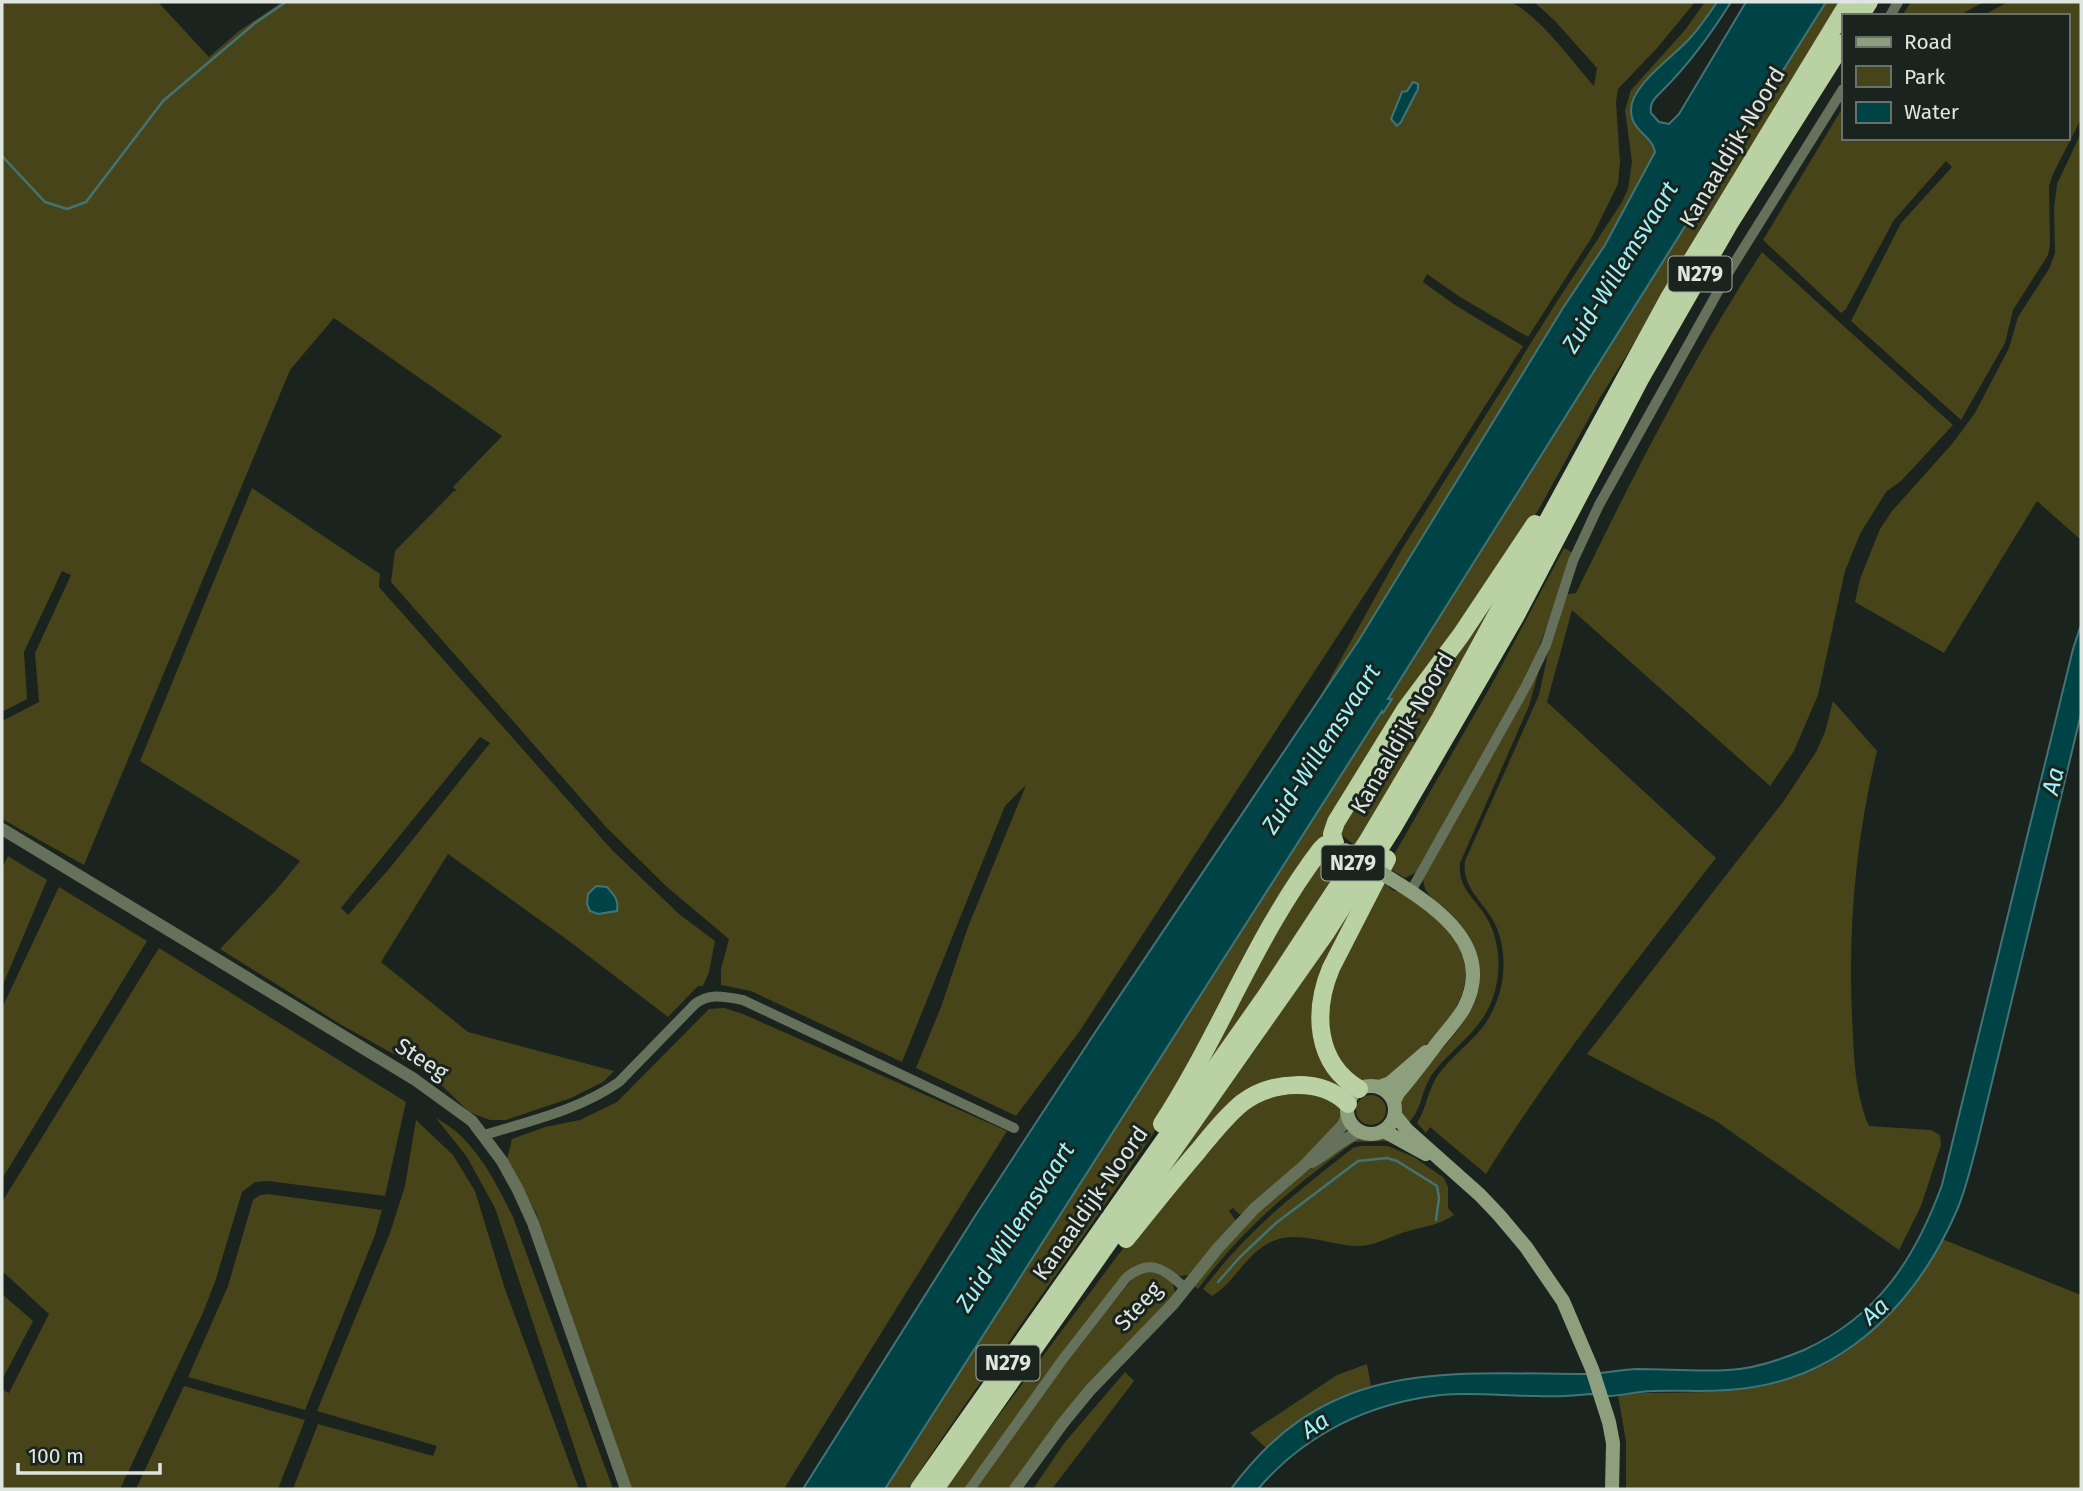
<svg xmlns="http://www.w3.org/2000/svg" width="2083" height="1491" viewBox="0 0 2083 1491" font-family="'Fira Sans',sans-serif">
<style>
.green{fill:#474419;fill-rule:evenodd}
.water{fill:#004347;stroke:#437475;stroke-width:2}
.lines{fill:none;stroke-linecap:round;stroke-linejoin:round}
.stream{stroke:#437475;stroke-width:2.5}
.minor{stroke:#66715c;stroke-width:10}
.tertiary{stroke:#66715c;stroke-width:12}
.secondary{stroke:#8d9f7d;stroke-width:14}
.trunk{stroke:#bad2a3;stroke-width:18}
.secondary-bridge{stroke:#8d9f7d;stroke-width:14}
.labels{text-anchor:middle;stroke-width:6;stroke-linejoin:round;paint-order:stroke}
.shield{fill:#1a231d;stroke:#a4aca6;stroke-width:2}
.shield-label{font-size:21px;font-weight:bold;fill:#dfe6e1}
.street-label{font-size:23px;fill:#dfe6e1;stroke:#1a231d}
.water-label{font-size:24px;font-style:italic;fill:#9cf3fa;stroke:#1a231d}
</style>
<rect width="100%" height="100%" fill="#1a231d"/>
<!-- green -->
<g class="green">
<path d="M2 2H158L209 57 239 31 282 2H1511C1541 17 1571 60 1594 86L1597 68 1555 21 1534 2H1695L1658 47 1618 89 1616 102 1620 162 1618 184 1592 237 1528 337 1460 297 1427 274 1423 282 1455 305 1523 346 1397 545 1079 1032 1016 1116 916 1068 941 1007 968 927 1026 785 1005 806 902 1062 751 991 721 985V969L729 939 667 887 606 827 391 582 395 551 454 491H457L453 487 502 436 334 318 290 370 84 865 2 819V721L39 702 35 653 71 575 62 571 24 652 27 699 2 712Z"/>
<polygon points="1705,2 1717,2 1691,38 1634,95 1643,136 1652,143 1655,152 1605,244 1563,308 1359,640 1316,704 1402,549 1556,303 1622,202 1628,189 1632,162 1625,110 1631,90 1685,30"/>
<path d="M1826 2H1841L1708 216 1645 326 1601 396 1539 509 1469 618 1153 1134C1073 1254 987 1369 908 1489H885L1382 710 1383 712 1391 699 1388 700Z"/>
<polygon points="1911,2 1984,2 1958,16 1902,16"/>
<polygon points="2008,2 2081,2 2081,119 2053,174 2049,186 2050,245 2048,255 2013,310 2005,343 1961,420 1851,321 1901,223 1952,167 1946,161 1894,220 1846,309 1841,313 1763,240 1843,107 1843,138 2067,138 2067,16 1982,16"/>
<polygon points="2081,133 2081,540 2037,501 1944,653 1855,602 1860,579 1880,529 1892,511 1952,444 1975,413 2009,348 2018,317 2049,269 2055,253 2054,208 2057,184"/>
<path d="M1762 252 1953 425 1901 481 1886 492 1860 534 1845 571 1818 695 1794 751 1770 786 1572 610 1547 702 1716 858C1636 961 1555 1063 1486 1174L1430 1127 1426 1133 1417 1123C1427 1107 1428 1089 1438 1075 1451 1057 1469 1044 1482 1028 1504 1000 1510 959 1496 926 1486 903 1461 889 1465 861L1539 695 1551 639 1564 595 1576 593C1633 476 1691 361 1762 252Z"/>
<path d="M252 488 380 574 379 587 612 850 679 914 715 941 709 972 703 986H698L668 1017 569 941 448 854 381 962 468 1032 614 1071 603 1082 571 1098 506 1120H490L469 1112 431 1075 340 1024 220 949 277 889 300 861 140 761ZM480 737 490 743 389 869 348 915 341 908Z"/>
<polygon points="1564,548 1573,553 1533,664 1417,872 1405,878 1387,867 1493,682"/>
<polygon points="1510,580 1357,847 1343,836 1341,838 1339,834 1408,712"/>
<path d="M1541 663 1529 706 1460 863C1457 891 1480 901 1490 924 1505 957 1500 998 1477 1026 1464 1042 1446 1056 1433 1073 1420 1091 1424 1107 1407 1125 1402 1116 1397 1105 1402 1094 1405 1088 1412 1083 1416 1078 1437 1053 1468 1026 1476 994 1484 963 1472 933 1449 912 1437 901 1424 896 1423 879Z"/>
<path d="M1833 701 1877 751C1856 839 1848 925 1852 1016 1854 1054 1854 1091 1869 1126L1931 1130 1940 1135 1941 1145 1921 1206 1899 1250 1716 1121 1587 1054 1783 802 1816 752 1825 732Z"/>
<polygon points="1333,852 1348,860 1172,1118 1211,1047 1322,854"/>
<polygon points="8,856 47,880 2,987 2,868"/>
<polygon points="1380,863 1317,1004 1351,1090 1346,1096 1265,1088 1135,1219 1257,1047"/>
<path d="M1380 880 1394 891H1398C1410 899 1423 906 1434 915 1440 920 1444 926 1449 932 1497 990 1430 1041 1390 1079L1383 1082H1362L1337 1065 1332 1056 1326 994Z"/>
<polygon points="59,887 147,941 2,1179 2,1008"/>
<polygon points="159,948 406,1102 385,1196 268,1181 255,1182 242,1192 215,1282 202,1315 120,1489 2,1489 2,1389 9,1393 49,1314 2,1271 2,1202"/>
<polygon points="724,1008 743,1014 1007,1131 784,1489 632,1489 536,1213 507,1159 512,1139 545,1127 580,1120 617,1102 709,1009"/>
<path d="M1313 1090 1341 1105C1342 1109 1343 1112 1341 1116 1336 1134 1261 1198 1243 1214H1239L1233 1208 1229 1211 1236 1221 1190 1275 1180 1276 1140 1265 966 1489H944L1118 1255 1219 1130 1265 1095Z"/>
<circle cx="1371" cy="1110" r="15"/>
<path d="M436 1118C475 1139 494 1179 513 1217L613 1489H588L495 1208 467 1157Z"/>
<polygon points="416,1120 453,1155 475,1191 505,1289 579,1489 293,1489 318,1424 433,1456 437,1446 317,1411 390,1233 405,1186"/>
<path d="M1357 1137H1386L1389 1141 1355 1142 1350 1145C1290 1190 1243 1228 1198 1289L1194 1286 1245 1224 1300 1176Z"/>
<path d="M1360 1146H1388L1414 1157 1444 1178 1448 1187V1208L1454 1215C1440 1225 1425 1226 1409 1231 1392 1235 1374 1247 1357 1246 1331 1246 1302 1231 1276 1240 1248 1249 1236 1282 1212 1296L1203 1289C1250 1228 1293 1195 1353 1148Z"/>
<polygon points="268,1194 382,1210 375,1235 305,1410 188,1377 228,1286 253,1200 260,1195"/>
<path d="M1942 1239 2081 1295V1489H1626V1442L1618 1395C1654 1391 1689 1394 1725 1391 1765 1389 1812 1375 1846 1352 1856 1345 1865 1335 1874 1327 1905 1298 1922 1277 1942 1239Z"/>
<polygon points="1150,1270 1172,1281 1175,1292 1173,1298 1012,1489 974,1489 1082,1341 1134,1277"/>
<polygon points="2,1294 33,1321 2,1380"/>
<polygon points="1367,1364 1371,1386 1337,1398 1267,1449 1250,1433 1337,1375"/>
<polygon points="1125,1372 1134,1381 1052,1489 1033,1489 1065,1442"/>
<polygon points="184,1386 305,1420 278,1489 136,1489"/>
</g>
<!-- water -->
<g class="water">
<path d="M1717 2H1731C1711 34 1690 63 1663 90 1656 97 1649 102 1651 113L1659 122 1669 124 1679 114 1746 2H1826L1388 699H1392L1383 713 1382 711 885 1489H803L975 1216 1094 1034 1359 640 1563 308 1605 245 1655 152C1652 135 1632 132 1631 111 1630 85 1675 56 1691 37 1701 26 1709 14 1717 2Z"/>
<polygon points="1413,82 1418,84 1418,89 1401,122 1397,126 1391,119 1402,92 1407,91"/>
<path d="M2081 625V714L1977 1144C1971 1166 1966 1189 1957 1210 1919 1298 1851 1371 1754 1387 1720 1393 1687 1390 1653 1391 1639 1391 1625 1395 1611 1396 1604 1396 1597 1394 1590 1394 1572 1396 1555 1397 1537 1396 1506 1396 1472 1392 1441 1395 1369 1403 1305 1434 1258 1489H1231C1326 1360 1437 1373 1580 1374 1599 1374 1618 1370 1637 1369 1667 1369 1698 1372 1728 1370 1754 1369 1780 1360 1804 1350 1878 1316 1915 1259 1942 1185L2073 649Z"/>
<path d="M596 886 607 887C614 895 619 900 617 911L598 914 590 911 587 904 588 894Z"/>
</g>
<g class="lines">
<!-- stream -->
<g class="stream">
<polyline points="2,156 45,202 67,209 86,202 163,101 255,23 286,2"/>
<polyline points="1218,1282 1240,1257 1276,1223 1358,1161 1387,1158 1397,1161 1437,1186 1439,1198 1436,1220"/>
</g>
<!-- minor -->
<g class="minor">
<polyline points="1890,16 1898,2"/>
<polyline points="1411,891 1526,686 1546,645 1573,561 1599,505 1730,270 1843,89"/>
<path d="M484 1135C530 1121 579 1110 619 1082L695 1004C710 992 726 997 743 1000L1014 1128"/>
<path d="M970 1489 1063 1359 1126 1278C1151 1257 1165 1270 1186 1289"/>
</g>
<!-- tertiary -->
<g class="tertiary">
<polyline points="2,829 414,1079 472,1121 502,1161 518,1190 533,1223 626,1489"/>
<path d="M1312 1162C1329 1153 1342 1138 1360 1132"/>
<polyline points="1015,1489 1063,1423 1090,1390 1173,1304 1218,1248 1255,1208 1305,1165 1343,1125 1347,1116"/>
</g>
<!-- secondary -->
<g class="secondary">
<path d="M1391 879C1436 906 1496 947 1464 1008 1456 1022 1444 1034 1435 1046 1423 1062 1411 1078 1398 1093L1394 1101"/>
<circle cx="1371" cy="1110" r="24"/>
<polyline points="1379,1087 1390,1083 1426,1052"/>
<polyline points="1395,1115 1407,1130 1480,1195 1499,1215 1526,1247 1563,1301 1592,1369 1609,1422 1613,1443 1612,1489"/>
<polyline points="1384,1131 1426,1154"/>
</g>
<!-- trunk -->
<g class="trunk">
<polyline points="1860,16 1869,2"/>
<path d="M1359 1089C1315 1063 1313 1011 1331 968L1387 859"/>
<path d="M1162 1124C1220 1035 1256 934 1321 849L1325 845 1335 843 1332 834 1336 822 1405 710 1461 635 1535 524"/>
<path d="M1126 1239C1149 1210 1173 1180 1198 1151 1212 1134 1225 1117 1242 1103 1271 1081 1321 1077 1348 1104"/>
<polyline points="919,1489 1266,996 1367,842 1440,719 1669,298 1849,2"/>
<polyline points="935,1489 1327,931 1392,829 1515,617 1640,379 1729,224 1843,43"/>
</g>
<!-- secondary-bridge -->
<polyline class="secondary-bridge" points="1345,850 1391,879"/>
</g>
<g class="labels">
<!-- shield labels -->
<g class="shield">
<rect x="1668.5" y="256.5" width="63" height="35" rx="5"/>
<rect x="1321.5" y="845.5" width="63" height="35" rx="5"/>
<rect x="976.5" y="1345.5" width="63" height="35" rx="5"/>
</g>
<g class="shield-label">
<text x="1700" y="281">N279</text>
<text x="1353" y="870">N279</text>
<text x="1008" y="1370">N279</text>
</g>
<!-- street labels -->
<g class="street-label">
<text transform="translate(1732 147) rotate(-59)" y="8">Kanaaldijk-Noord</text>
<text transform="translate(1402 733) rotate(-60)" y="8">Kanaaldijk-Noord</text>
<text transform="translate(422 1059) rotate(33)" y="8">Steeg</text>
<text transform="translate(1090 1203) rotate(-55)" y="8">Kanaaldijk-Noord</text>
<text transform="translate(1138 1306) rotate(-47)" y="8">Steeg</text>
</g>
<!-- water labels -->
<g class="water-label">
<text transform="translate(1620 267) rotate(-58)" y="8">Zuid-Willemsvaart</text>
<text transform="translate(1321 749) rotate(-57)" y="8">Zuid-Willemsvaart</text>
<text transform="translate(2053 781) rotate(-76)" y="8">Aa</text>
<text transform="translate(1015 1227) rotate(-57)" y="8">Zuid-Willemsvaart</text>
<text transform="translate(1875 1311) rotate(-42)" y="8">Aa</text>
<text transform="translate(1315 1425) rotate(-33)" y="8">Aa</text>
</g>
</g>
<!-- border -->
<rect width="2083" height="1491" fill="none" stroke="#dfe6e1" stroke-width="7"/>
<!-- legend -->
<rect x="1842" y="14" width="228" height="126" fill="#1a231d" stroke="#69716b" stroke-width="2"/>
<rect x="1856" y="37" width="35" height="10" fill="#8d9f7d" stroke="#69716b" stroke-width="2"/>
<text x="1904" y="49" font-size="21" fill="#dfe6e1">Road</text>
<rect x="1856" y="66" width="35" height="21" fill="#474419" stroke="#69716b" stroke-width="2"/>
<text x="1904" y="84" font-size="21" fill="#dfe6e1">Park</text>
<rect x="1856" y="102" width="35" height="21" fill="#004347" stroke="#69716b" stroke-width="2"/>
<text x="1904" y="119" font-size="21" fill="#dfe6e1">Water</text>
<!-- scale -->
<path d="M18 1463v10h142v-10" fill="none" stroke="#dfe6e1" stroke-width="3.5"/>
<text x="28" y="1463" font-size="21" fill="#dfe6e1" stroke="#1a231d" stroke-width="5" paint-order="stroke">100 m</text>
</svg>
